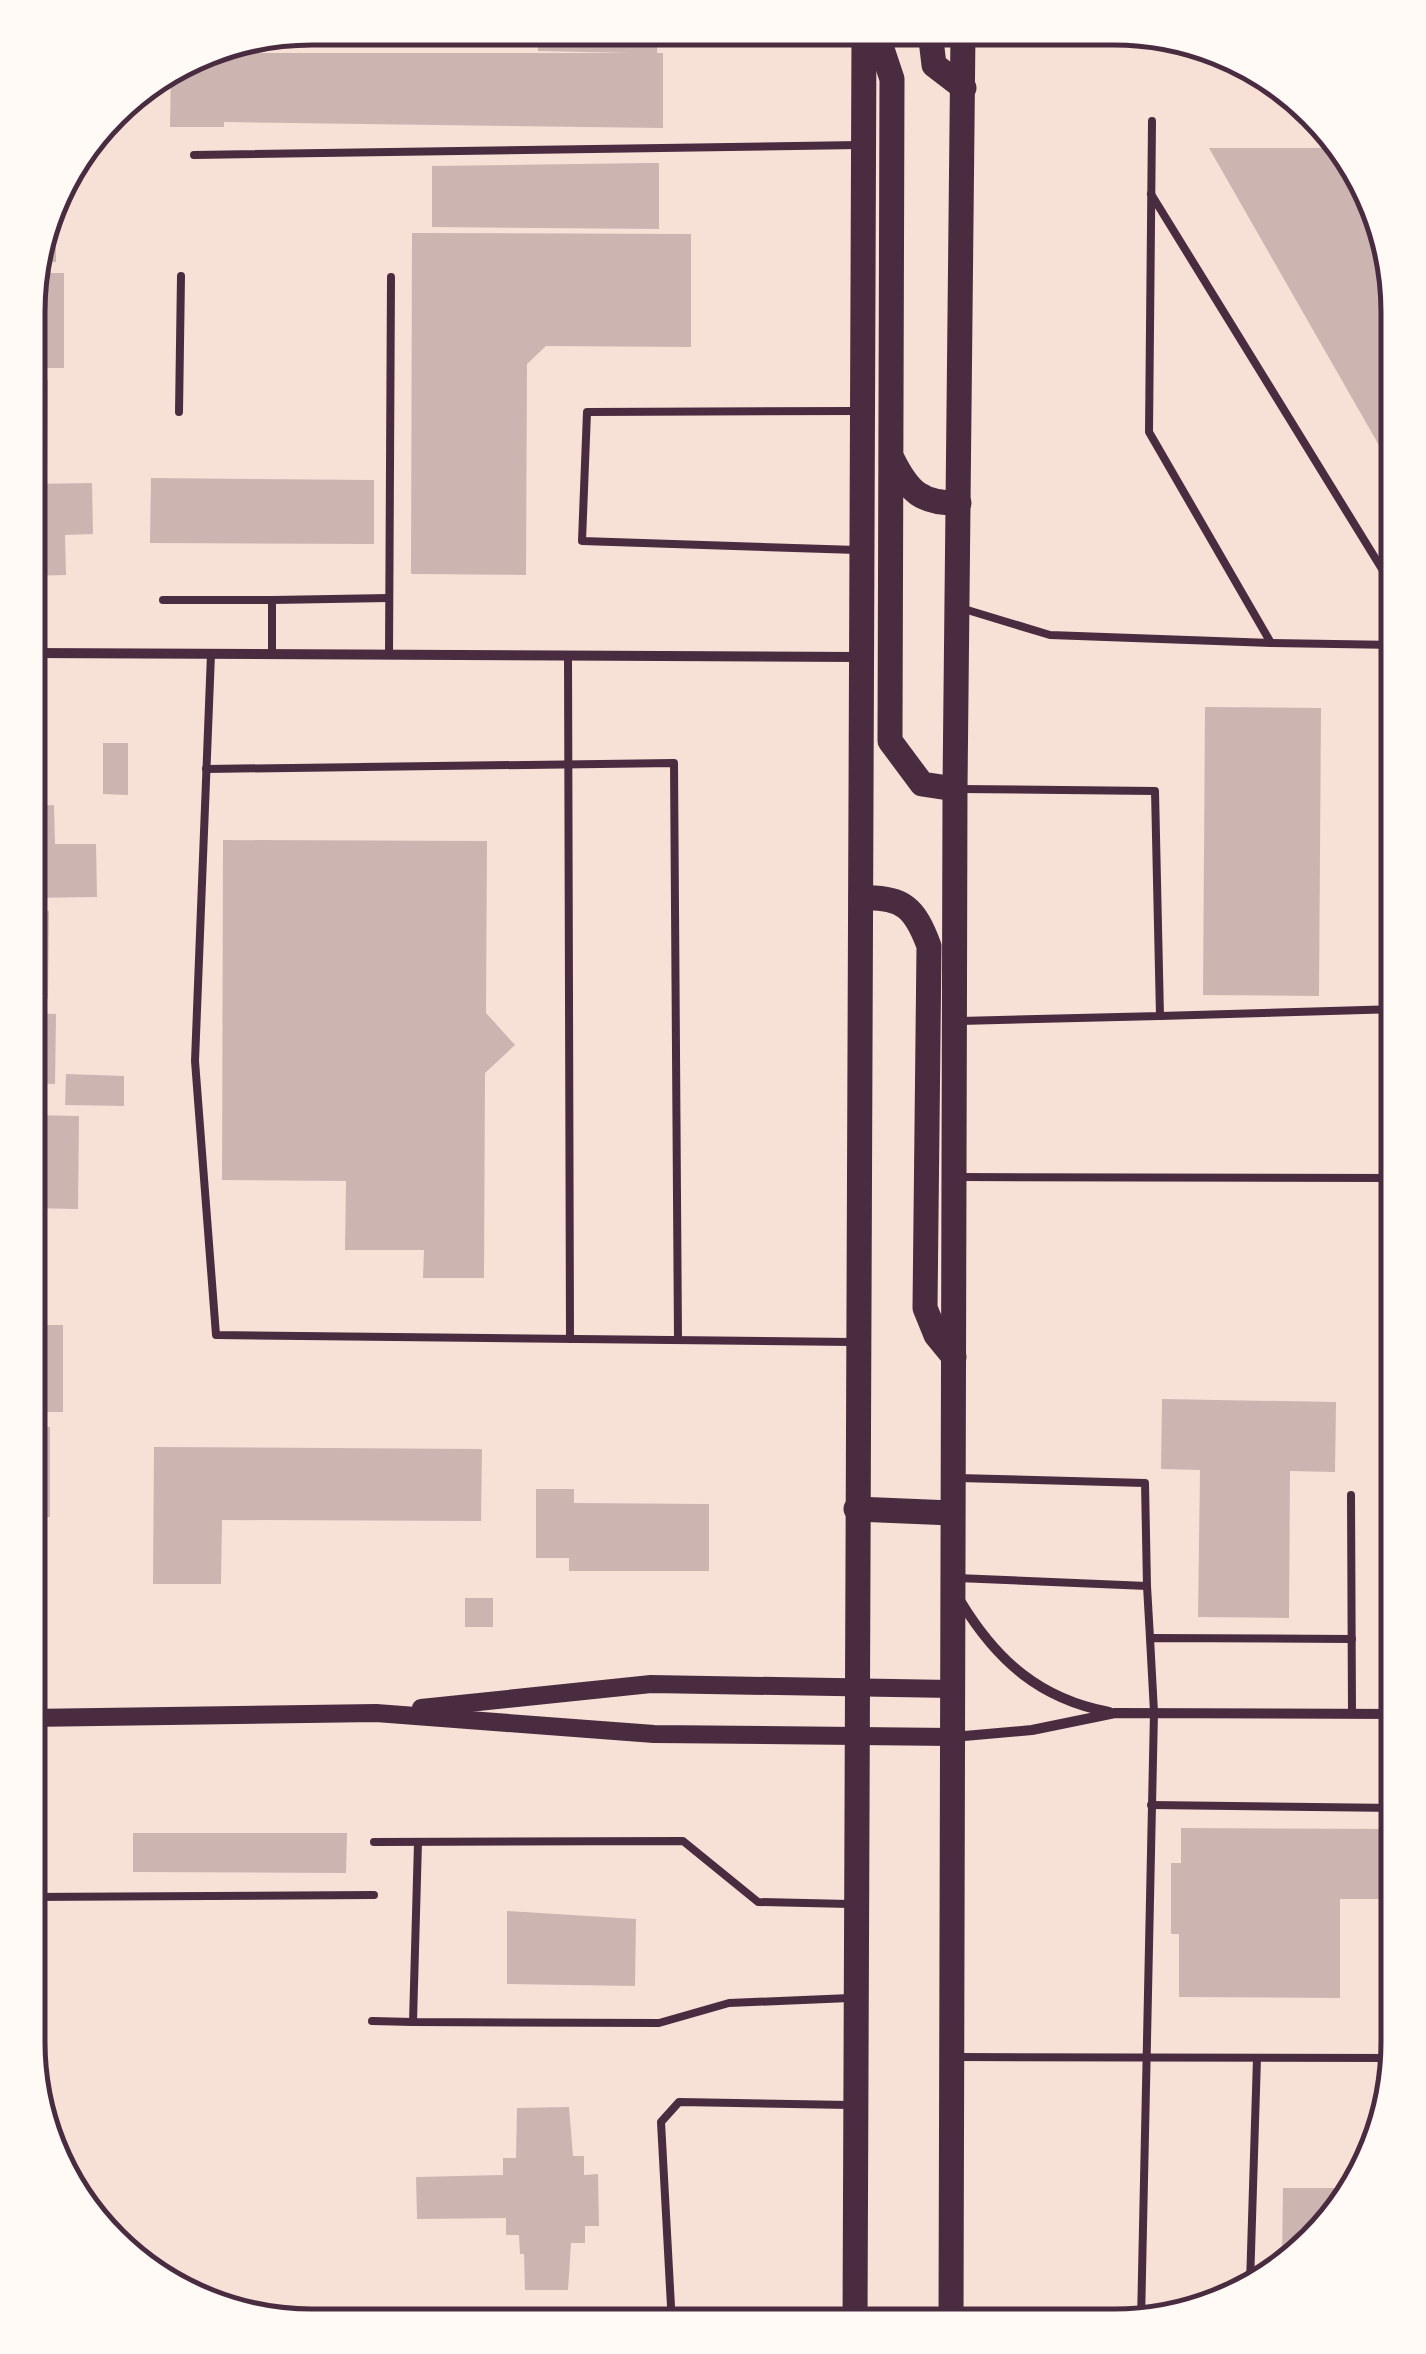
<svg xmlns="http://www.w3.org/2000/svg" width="1426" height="2354" viewBox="0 0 1426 2354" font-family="Helvetica,sans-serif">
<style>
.building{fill:#ccb4b1}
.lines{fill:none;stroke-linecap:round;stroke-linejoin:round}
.service{stroke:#4a2c40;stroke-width:8}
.minor{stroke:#4a2c40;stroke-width:10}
.tertiary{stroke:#4a2c40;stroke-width:18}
.primary{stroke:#4a2c40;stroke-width:25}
.rim{fill:none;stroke:#4a2c40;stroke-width:5}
</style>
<rect width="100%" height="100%" fill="#f7e1d7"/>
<!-- building -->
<g class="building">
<polygon points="312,27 376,28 376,38 268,38"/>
<polygon points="538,29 658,30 657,53 663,53 663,128 224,122 224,127 170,127 171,70 198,53 631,53 538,51"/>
<polygon points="1209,148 1335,148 1377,204 1398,312 1398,468 1392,468"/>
<polygon points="647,163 659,163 659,229 432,227 432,166"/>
<polygon points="56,190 56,262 34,261"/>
<polygon points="412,233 691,234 691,347 546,346 527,364 526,575 411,574"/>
<polygon points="31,273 64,273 64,368 30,368"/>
<polygon points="30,380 48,380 47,477 30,476"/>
<polygon points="151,478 374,480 374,544 150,543"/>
<polygon points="92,483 93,534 65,535 66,575 29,576 30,484"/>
<polygon points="1205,707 1321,708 1319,996 1203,995"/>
<rect x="29" y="709" width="17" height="82"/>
<polygon points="103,743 128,743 128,795 103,794"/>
<polygon points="54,805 55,844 96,844 97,897 29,898 29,806"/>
<polygon points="223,840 487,841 486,1013 515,1045 485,1073 484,1278 423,1278 424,1250 345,1250 346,1181 222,1180"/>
<polygon points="29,910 49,911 48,999 29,998"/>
<polygon points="29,1013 56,1014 55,1084 29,1083"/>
<polygon points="66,1074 124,1076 124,1106 65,1105"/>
<polygon points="29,1115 79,1116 78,1209 29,1208"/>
<rect x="29" y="1220" width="13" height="73"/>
<rect x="28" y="1325" width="35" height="87"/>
<polygon points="1162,1399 1336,1402 1335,1472 1290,1471 1289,1618 1198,1617 1200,1470 1161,1469"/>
<polygon points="28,1426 50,1427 50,1517 28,1517"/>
<polygon points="154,1447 482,1449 481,1521 222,1520 221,1584 153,1584"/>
<polygon points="536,1489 574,1489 574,1503 709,1504 709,1571 569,1571 569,1558 536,1558"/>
<polygon points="28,1532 42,1532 43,1612 28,1612"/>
<rect x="465" y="1598" width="28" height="29"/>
<polygon points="1181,1828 1398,1829 1398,1899 1340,1899 1340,1998 1179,1997 1179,1934 1171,1934 1171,1863 1181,1863"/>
<polygon points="133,1833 347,1833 346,1873 133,1872"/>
<polygon points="507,1911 636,1919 635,1986 507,1984"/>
<polygon points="569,2107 573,2156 584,2156 584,2175 598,2174 599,2226 585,2226 585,2243 571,2243 568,2290 525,2290 524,2254 520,2254 519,2235 506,2235 506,2218 417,2219 416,2177 503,2175 503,2158 516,2158 517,2108"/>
<polygon points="1283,2188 1350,2188 1340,2215 1282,2259"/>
</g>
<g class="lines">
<!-- service -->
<g class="service">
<polyline points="935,35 1175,36"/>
<polyline points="194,155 859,145"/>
<polyline points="1151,194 1398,595"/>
<polyline points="179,412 181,276"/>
<polyline points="857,550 582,541 587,412 858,411"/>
<polyline points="163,600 272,600"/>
<polyline points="964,609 1050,635 1271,643 1149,432 1152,121"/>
<polyline points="1271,643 1398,645"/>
<polyline points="211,654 195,1061 216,1335 853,1342"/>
<polyline points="272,654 272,600 389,598"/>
<polyline points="389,655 391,277"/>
<polyline points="568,656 570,1339"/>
<polyline points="206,769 674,763 678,1340"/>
<polyline points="960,789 1155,791 1160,1016 960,1021"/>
<polyline points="1160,1016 1398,1009"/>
<polyline points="958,1177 1398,1178"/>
<polyline points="1351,1495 1352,1713"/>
<polyline points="957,1578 1147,1586 1145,1483 958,1478"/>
<polyline points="1147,1586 1150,1638"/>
<polyline points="1151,1805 1398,1808"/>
<polyline points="374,1842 683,1841 758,1902 850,1904"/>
<polyline points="418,1842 413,2022 659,2023 729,2003 850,1998"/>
<polyline points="28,1869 29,2052"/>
<polyline points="28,1897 374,1895"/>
<polyline points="372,2021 413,2022"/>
<polyline points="957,2057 1398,2058"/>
<polyline points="1388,2058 1388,2087"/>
<polyline points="1250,2284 1257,2058"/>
<polyline points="1141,2321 1154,1712 1150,1638 1352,1639"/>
<polyline points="672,2325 661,2122 679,2102 850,2105"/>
</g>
<!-- minor -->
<g class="minor">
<polyline points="29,653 858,657"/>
<path d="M961 1602C997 1661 1040 1699 1109 1712"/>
<polyline points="953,1737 1032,1730 1115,1713 1398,1714"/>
</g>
<!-- tertiary -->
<g class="tertiary">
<polyline points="421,1708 651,1684 952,1689"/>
<polyline points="28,1718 376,1713 654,1734 952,1737"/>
</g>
<!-- primary -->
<g class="primary">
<polyline points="876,31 892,79 890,741 922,784 955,789"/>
<polyline points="930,31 934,65 964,88"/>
<path d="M893 460C909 492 922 504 959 503"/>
<path d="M861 898C903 896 915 908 929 946L925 1308 936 1335 954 1357"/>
<polyline points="856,1509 952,1513"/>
<polyline points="855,2326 864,31"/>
<polyline points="951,2326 955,789 963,32"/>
</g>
</g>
<!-- crop -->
<path d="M0 0H1426V2354H0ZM312 45H1114A267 267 0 0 1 1381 312V2042A267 267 0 0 1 1114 2309H312A267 267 0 0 1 45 2042V312A267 267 0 0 1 312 45Z" fill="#fffaf5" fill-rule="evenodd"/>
<path class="rim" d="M312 45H1114A267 267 0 0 1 1381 312V2042A267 267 0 0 1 1114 2309H312A267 267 0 0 1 45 2042V312A267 267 0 0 1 312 45Z"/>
</svg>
